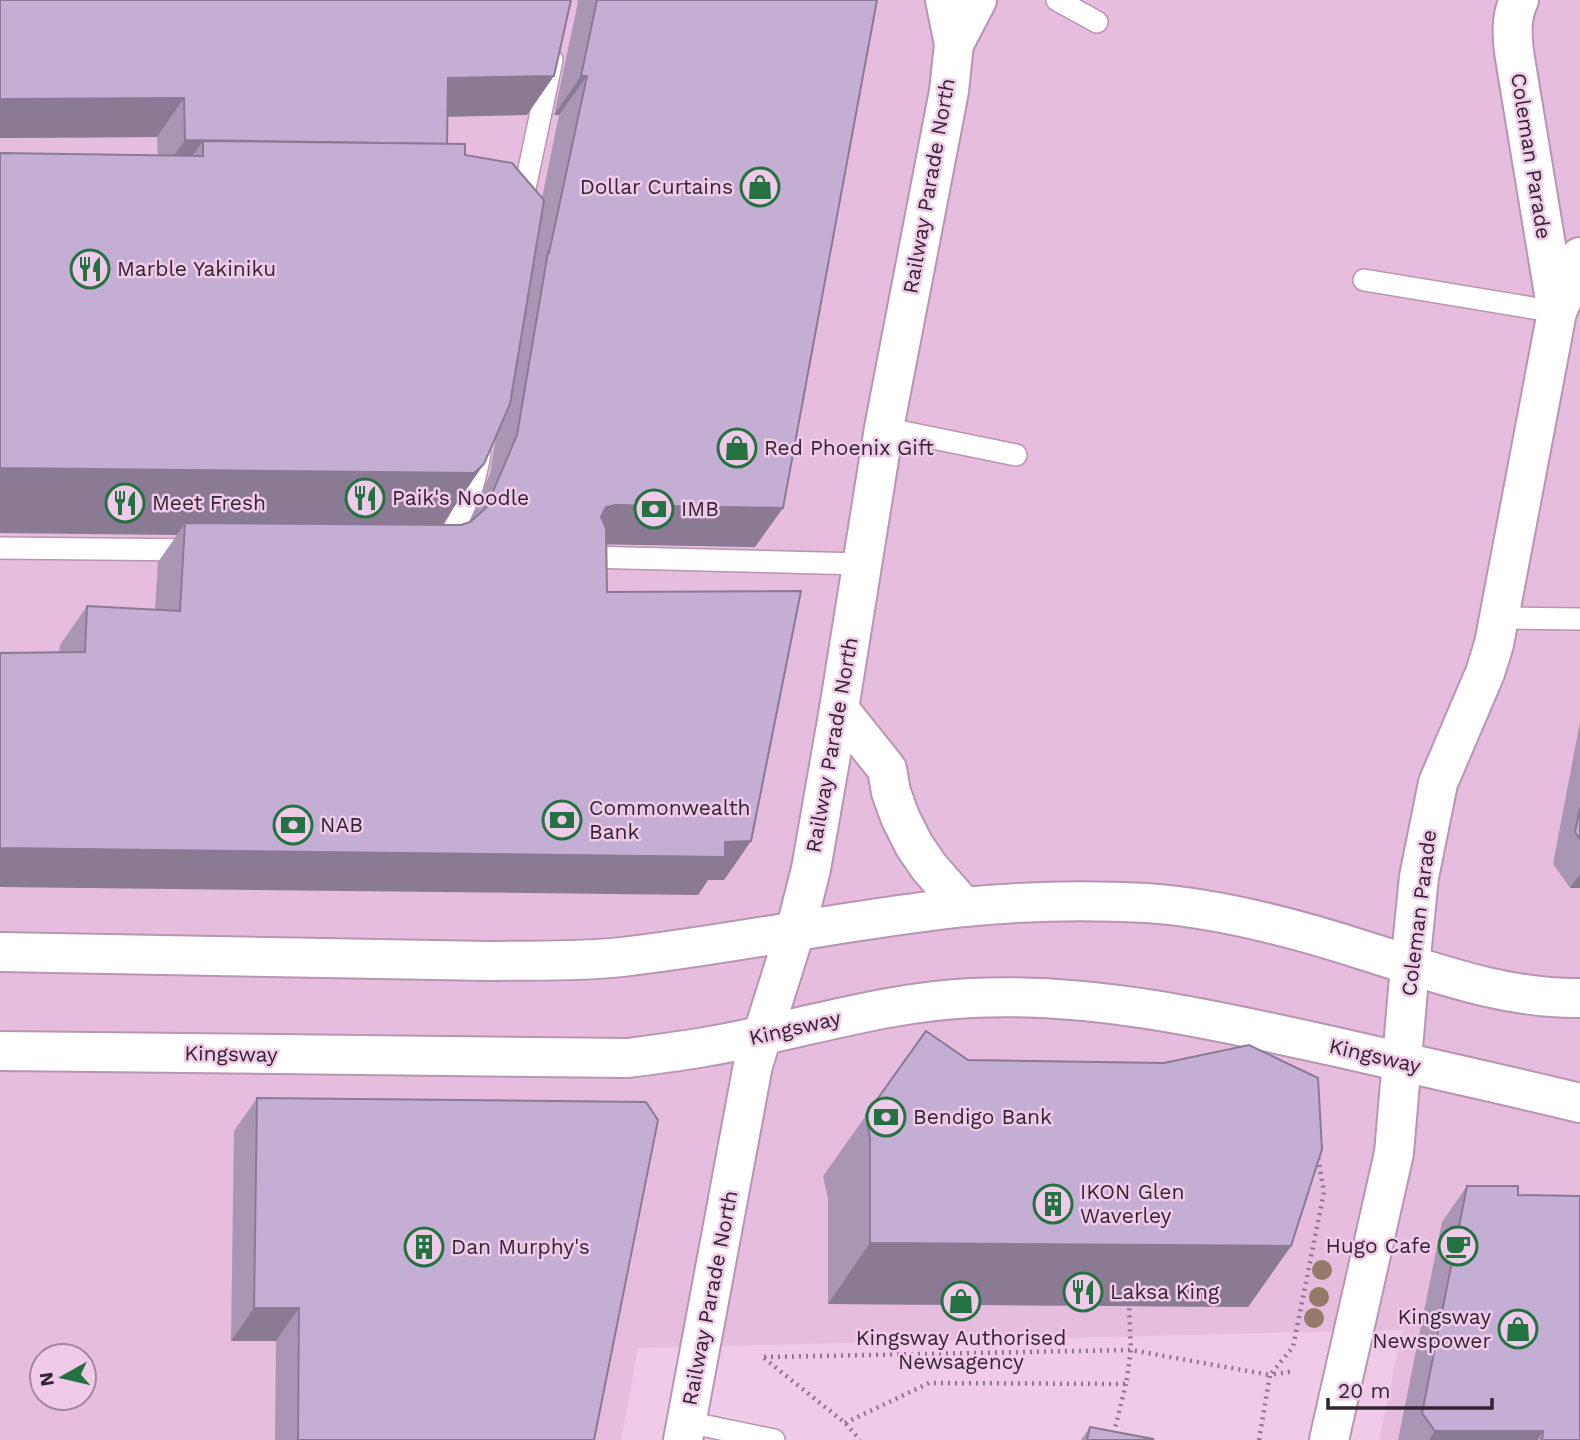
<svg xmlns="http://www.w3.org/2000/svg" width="1580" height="1440" viewBox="0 0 1580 1440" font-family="'Work Sans',sans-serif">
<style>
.built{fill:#e6bcdf;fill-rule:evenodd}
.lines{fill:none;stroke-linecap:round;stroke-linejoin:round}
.service-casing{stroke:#b895b2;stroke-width:24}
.minor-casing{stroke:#b895b2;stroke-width:42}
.tertiary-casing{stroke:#b895b2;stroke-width:42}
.path{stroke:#8e758a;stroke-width:4.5;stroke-dasharray:2 5;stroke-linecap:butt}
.service{stroke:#fff;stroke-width:21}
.minor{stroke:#fff;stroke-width:38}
.tertiary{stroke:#fff;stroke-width:38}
.tree{fill:#937a69}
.wall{fill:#a996b5;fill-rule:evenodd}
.shaded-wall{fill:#8a7a94}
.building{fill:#c5aed3;stroke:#8a7a94;stroke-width:2}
.labels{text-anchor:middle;stroke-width:5;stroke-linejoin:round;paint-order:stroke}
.street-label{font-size:21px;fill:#332531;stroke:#f0cae9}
.poi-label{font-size:21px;fill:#332531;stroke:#f0cae9;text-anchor:start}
</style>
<rect width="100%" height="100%" fill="#f0cae9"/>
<!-- built -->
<path class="built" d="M0 0H1580V1440H1379L1402 1330 638 1348 621 1440H0ZM42 1356H84V1398H42Z"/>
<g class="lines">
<defs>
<g id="service">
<polyline points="1057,0 1097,22"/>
<polyline points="521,207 552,60"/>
<polyline points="1364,280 1557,312"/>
<polyline points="884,428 1016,455"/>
<path d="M439 547C463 525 475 484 480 453"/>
<polyline points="0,548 195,550"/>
<polyline points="587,557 862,564"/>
<polyline points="1501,618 1580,619"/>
<polyline points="687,1422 774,1440"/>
</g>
<g id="minor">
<path d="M1519 0C1511 17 1512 33 1514 52L1557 312"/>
<polyline points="954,44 977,0"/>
<polyline points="1410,966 1419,877 1438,783 1485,673 1494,644 1557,312 1580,257"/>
<polyline points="683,1440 753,1065 795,932 811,869 839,709 884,428 949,91 954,44 945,0"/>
</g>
<g id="tertiary">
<polyline points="839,709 887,769 891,792 900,817 914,845 929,867 964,907"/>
<path d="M0 952 489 961C533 960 578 962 622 957 736 944 849 919 964 907 1024 901 1087 900 1147 903 1218 908 1302 930 1369 952 1439 974 1506 999 1580 998"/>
<path d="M0 1051 628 1058C674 1052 719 1046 764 1035 833 1020 901 1001 972 998 1093 992 1215 1020 1332 1046 1415 1065 1498 1083 1580 1103"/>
<polyline points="1329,1440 1394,1153 1410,966"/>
</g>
</defs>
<!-- service casing -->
<use href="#service" class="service-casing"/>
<!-- minor casing -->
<use href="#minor" class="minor-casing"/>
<!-- tertiary casing -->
<use href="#tertiary" class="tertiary-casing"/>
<!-- path -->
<g class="path">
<polyline points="764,1357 1131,1350 1270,1375 1293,1347 1324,1192 1317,1152"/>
<polyline points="764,1358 845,1423 860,1440"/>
<polyline points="845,1423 929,1383 1126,1384 1131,1350 1129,1306"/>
<polyline points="1112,1440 1126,1384"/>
<polyline points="1259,1440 1270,1375 1294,1371"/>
</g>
<!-- service -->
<use href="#service" class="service"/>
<!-- minor -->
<use href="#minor" class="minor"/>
<!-- tertiary -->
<use href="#tertiary" class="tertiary"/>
</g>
<!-- trees -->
<g class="tree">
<circle cx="1322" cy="1270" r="10"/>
<circle cx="1319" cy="1297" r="10"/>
<circle cx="1314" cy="1318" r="10"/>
</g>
<!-- wall -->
<g class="wall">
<path d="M0 0 527 115 448 117 447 144 465 155 542 198 559 115H554L578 2 577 0H877L755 547 606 544 607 592 751 841 724 880H708L698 895 59 653 60 645 87 606 155 610 158 562 177 535 157 137 0 138ZM496 435 490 474 469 522 461 525H442Z"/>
<polygon points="1580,722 1580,888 1570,888 1553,864"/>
<polygon points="926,1031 968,1060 1291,1246 1248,1307 828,1304 828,1199 823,1176"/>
<polygon points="257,1098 594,1440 275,1440 276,1341 231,1341 234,1131"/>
<polygon points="1467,1186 1518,1195 1580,1440 1398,1440 1442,1222"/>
<polygon points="1090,1427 1152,1440 1081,1440"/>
</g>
<!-- shaded-wall -->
<g class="shaded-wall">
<polygon points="554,76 527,115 421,117 448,78"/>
<polygon points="581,76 587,76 559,115 554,115"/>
<polygon points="184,98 157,137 0,138 0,99"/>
<polygon points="185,140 447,144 203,156 203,141 176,179 157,179"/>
<polygon points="484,464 439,529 185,523 177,535 0,533 0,468"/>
<polygon points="615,505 783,508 755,547 587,544 606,507"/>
<polygon points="751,841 724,880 708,880 698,895 0,887 0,848"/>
<polygon points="1580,874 1580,888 1570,888"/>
<polygon points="870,1243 1291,1246 1248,1307 828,1304"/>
<polygon points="254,1308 299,1308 276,1341 231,1341"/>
<polygon points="1435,1431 1543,1431 1537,1440 1429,1440"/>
</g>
<!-- building -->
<g class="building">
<polygon points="0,0 571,0 554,76 448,78 447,144 185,140 184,98 0,99"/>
<polygon points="597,0 877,0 783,508 615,505 606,507 601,517 606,528 607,592 801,591 751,841 725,842 725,857 0,848 0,653 85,652 87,606 180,611 185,523 461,525 470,522 486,508 517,435 548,252 549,253 587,76 581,76"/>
<polygon points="203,141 465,144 465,155 512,163 544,200 510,404 484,464 474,473 0,468 0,153 203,156"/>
<polygon points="1580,808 1580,839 1575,832"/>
<polygon points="926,1031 968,1060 1164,1063 1249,1045 1318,1078 1322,1149 1291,1246 870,1243 870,1138 866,1115"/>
<polygon points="257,1098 646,1102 658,1120 594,1440 298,1440 299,1308 254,1308"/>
<polygon points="1467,1186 1518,1186 1518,1195 1580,1196 1580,1440 1542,1440 1543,1431 1435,1431 1422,1413"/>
<polygon points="1090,1427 1153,1439 1152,1440 1087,1440"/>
</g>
<!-- icons -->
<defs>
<symbol id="shop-ring" viewBox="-11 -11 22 22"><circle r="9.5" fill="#f0cae9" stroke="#247241" stroke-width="1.5"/><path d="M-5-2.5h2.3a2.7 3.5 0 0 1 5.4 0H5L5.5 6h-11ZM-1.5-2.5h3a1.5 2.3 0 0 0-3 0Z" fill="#247241"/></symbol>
<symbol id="restaurant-ring" viewBox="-11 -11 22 22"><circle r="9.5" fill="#f0cae9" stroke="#247241" stroke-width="1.5"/><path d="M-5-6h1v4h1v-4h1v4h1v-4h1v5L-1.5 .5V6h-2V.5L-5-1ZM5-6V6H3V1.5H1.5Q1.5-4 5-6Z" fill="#247241"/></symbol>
<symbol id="bank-ring" viewBox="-11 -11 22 22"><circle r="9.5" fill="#f0cae9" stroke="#247241" stroke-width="1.5"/><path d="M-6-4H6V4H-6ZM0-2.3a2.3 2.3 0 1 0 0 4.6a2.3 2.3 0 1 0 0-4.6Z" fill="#247241"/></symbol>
<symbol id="building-ring" viewBox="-11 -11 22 22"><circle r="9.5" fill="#f0cae9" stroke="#247241" stroke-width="1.5"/><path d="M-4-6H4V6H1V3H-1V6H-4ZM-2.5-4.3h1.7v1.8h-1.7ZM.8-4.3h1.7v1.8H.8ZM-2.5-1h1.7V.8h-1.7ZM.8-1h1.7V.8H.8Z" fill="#247241"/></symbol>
<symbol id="cafe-ring" viewBox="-11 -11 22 22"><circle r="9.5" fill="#f0cae9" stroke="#247241" stroke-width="1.5"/><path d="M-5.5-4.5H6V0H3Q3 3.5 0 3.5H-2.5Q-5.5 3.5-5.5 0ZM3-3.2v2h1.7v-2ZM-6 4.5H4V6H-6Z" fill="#247241"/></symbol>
</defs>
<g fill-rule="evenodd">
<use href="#shop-ring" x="738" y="165" width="44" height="44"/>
<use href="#restaurant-ring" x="68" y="247" width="44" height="44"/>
<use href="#shop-ring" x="715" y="426" width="44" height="44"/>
<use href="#restaurant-ring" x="343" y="476" width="44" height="44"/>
<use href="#restaurant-ring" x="103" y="481" width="44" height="44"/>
<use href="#bank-ring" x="632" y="487" width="44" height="44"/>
<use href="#bank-ring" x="540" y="798" width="44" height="44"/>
<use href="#bank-ring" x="271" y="803" width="44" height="44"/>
<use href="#bank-ring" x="864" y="1095" width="44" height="44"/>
<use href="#building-ring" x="1031" y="1182" width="44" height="44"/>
<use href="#cafe-ring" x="1436" y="1224" width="44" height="44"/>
<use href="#building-ring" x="402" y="1225" width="44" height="44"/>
<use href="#restaurant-ring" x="1061" y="1270" width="44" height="44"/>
<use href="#shop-ring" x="939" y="1279" width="44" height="44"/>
<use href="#shop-ring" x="1496" y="1307" width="44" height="44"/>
</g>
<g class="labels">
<!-- street labels -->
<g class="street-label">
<text transform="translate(1531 156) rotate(81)" y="7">Coleman Parade</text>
<text transform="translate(929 186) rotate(-80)" y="7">Railway Parade North</text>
<text transform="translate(832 745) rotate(-80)" y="7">Railway Parade North</text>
<text transform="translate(1419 913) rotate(-83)" y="7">Coleman Parade</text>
<text transform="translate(795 1028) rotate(-13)" y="7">Kingsway</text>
<text transform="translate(231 1054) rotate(1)" y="7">Kingsway</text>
<text transform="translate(1375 1056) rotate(13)" y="7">Kingsway</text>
<text transform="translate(710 1298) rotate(-79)" y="7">Railway Parade North</text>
</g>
<!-- poi labels -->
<g class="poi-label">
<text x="733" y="194" text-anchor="end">Dollar Curtains</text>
<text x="117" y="276">Marble Yakiniku</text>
<text x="764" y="455">Red Phoenix Gift</text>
<text x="392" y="505">Paik's Noodle</text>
<text x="152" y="510">Meet Fresh</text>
<text x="681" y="516">IMB</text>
<text x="589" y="815">Commonwealth<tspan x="589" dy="24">Bank</tspan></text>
<text x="320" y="832">NAB</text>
<text x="913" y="1124">Bendigo Bank</text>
<text x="1080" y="1199">IKON Glen<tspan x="1080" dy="24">Waverley</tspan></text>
<text x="1431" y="1253" text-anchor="end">Hugo Cafe</text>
<text x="451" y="1254">Dan Murphy's</text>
<text x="1110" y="1299">Laksa King</text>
<text x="1491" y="1324" text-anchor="end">Kingsway<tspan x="1491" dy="24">Newspower</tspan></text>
<text x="961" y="1345" text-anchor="middle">Kingsway Authorised<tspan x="961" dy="24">Newsagency</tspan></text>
</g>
</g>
<!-- north arrow -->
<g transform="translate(63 1377) rotate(262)"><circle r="33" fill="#f0cae9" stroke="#a4889f" stroke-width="2"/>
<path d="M0-5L12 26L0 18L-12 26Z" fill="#247241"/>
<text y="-10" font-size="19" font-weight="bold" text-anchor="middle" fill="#332531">N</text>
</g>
<!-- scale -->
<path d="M1328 1398v10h164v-10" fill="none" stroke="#332531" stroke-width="3.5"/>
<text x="1338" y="1398" font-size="21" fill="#332531" stroke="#f0cae9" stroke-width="5" paint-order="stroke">20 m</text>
</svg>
